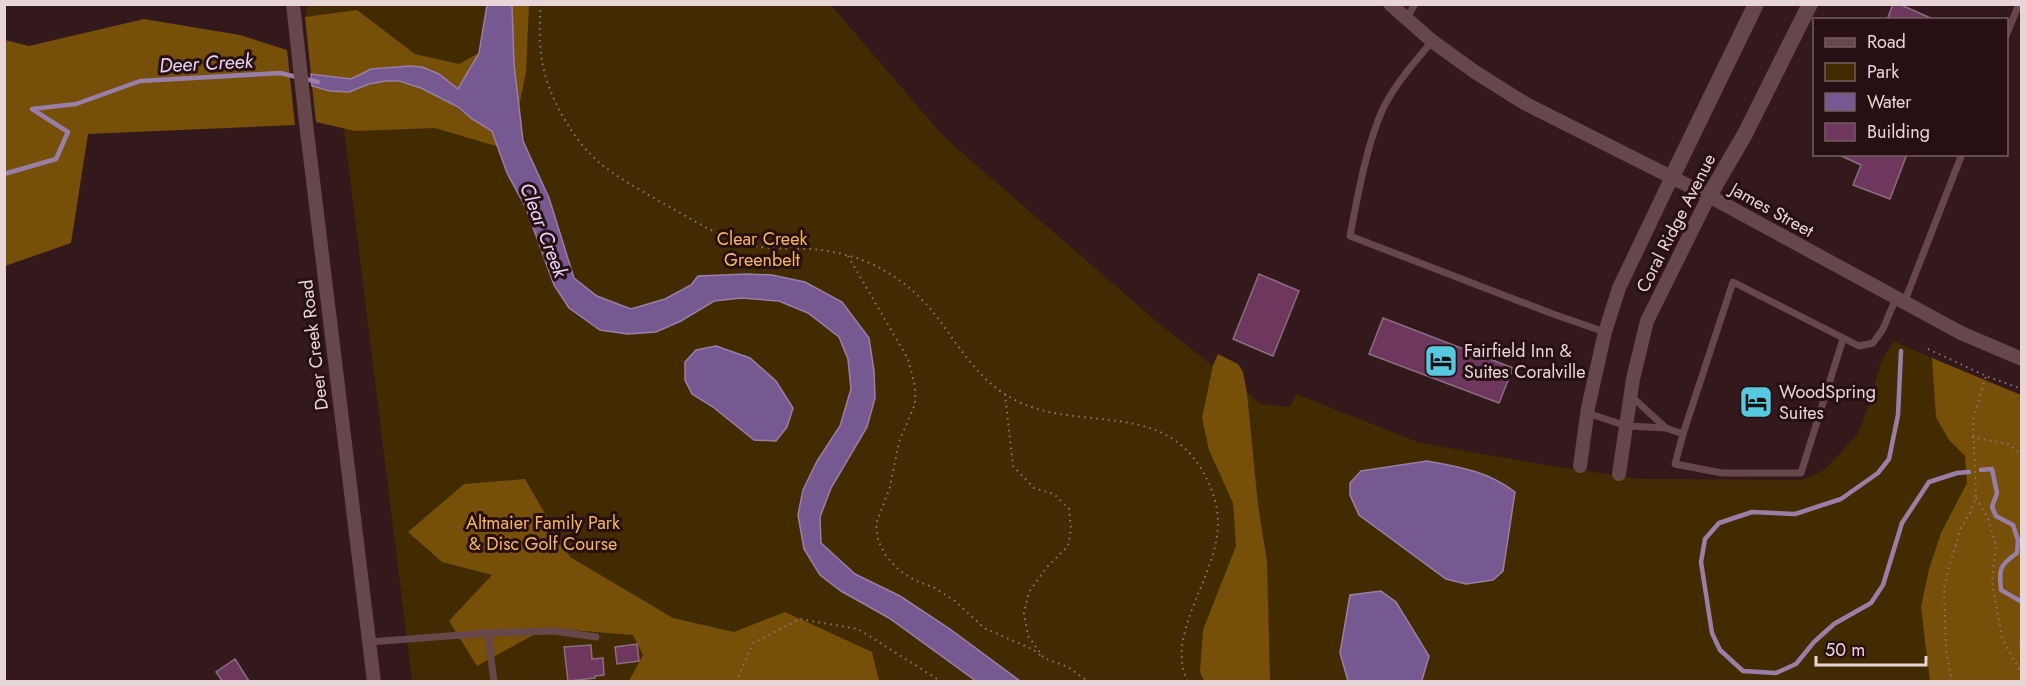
<svg xmlns="http://www.w3.org/2000/svg" width="2026" height="686" viewBox="0 0 2026 686" font-family="Jost,sans-serif">
<style>
.green{fill:#432b01}
.forest{fill:#764f09}
.water{fill:#775992;stroke:#997ea7;stroke-width:1.5}
.lines{fill:none;stroke-linecap:round;stroke-linejoin:round}
.stream{stroke:#997ea7;stroke-width:4.5}
.building{fill:#6e375d;stroke:#8a6e80;stroke-width:1.5}
.path{stroke:#8c7578;stroke-width:2;stroke-dasharray:1.5 4.5;stroke-linecap:butt}
.service{stroke:#66474b;stroke-width:7}
.minor{stroke:#66474b;stroke-width:14}
.tertiary{stroke:#66474b;stroke-width:16}
.labels{text-anchor:middle;stroke-width:6;stroke-linejoin:round;paint-order:stroke}
.street-label{font-size:18px;fill:#e8d5d7;stroke:#280f13}
.park-label{font-size:18px;fill:#f3b762;stroke:#280f13}
.poi-label{font-size:18px;fill:#e8d5d7;stroke:#280f13;text-anchor:start}
.water-label{font-size:20px;font-style:italic;fill:#e4d3f5;stroke:#280f13}
</style>
<rect width="100%" height="100%" fill="#33181c"/>
<!-- green -->
<polygon class="green" points="307,4 831,5 944,137 1156,321 1261,404 1290,407 1296,394 1420,443 1540,464 1640,479 1802,480 1824,470 1857,435 1871,399 1881,362 1894,341 2021,398 2021,681 1020,681 950,629 900,596 855,574 821,543 820,517 798,515 804,548 820,575 841,591 889,618 976,681 412,681 344,129 333,14 305,17"/>
<!-- forest -->
<g class="forest">
<polygon points="512,5 529,5 526,72 519,106 514,64"/>
<polygon points="357,10 415,54 459,64 479,53 458,90 439,74 422,67 410,66 371,69 351,79 311,74 305,17"/>
<polygon points="144,19 240,35 287,50 295,125 88,134 71,243 5,266 5,40 29,46"/>
<path d="M386 81C418 82 446 99 471 118 477 122 486 125 491 130 495 134 497 142 499 147L435 128 355 131 316 122 312 86 330 91 349 92 369 84Z"/>
<polygon points="1218,354 1238,364 1243,372 1247,393 1258,505 1267,561 1270,681 1204,681 1200,672 1203,630 1236,546 1233,503 1209,450 1202,418 1213,365"/>
<polygon points="1932,358 2021,395 2021,681 1930,681 1921,607 1929,569 1941,533 1967,483 1965,456 1949,440 1936,417"/>
<polygon points="525,479 570,557 673,618 734,632 785,612 872,652 879,681 629,681 643,655 633,635 546,628 477,666 449,621 492,575 442,562 408,532 464,484"/>
</g>
<!-- water -->
<g class="water">
<polygon points="487,5 512,5 514,64 523,141 549,198 574,278 597,296 631,309 665,299 691,285 698,276 747,274 772,275 805,282 842,302 869,338 874,371 875,398 867,427 831,488 820,517 821,543 855,574 900,596 950,629 1020,681 976,681 889,618 841,591 820,575 804,549 798,515 803,490 817,461 840,426 851,389 848,359 839,337 808,313 779,301 741,298 714,301 681,321 656,332 628,334 600,330 569,308 554,285 526,208 507,173 492,131 472,119 458,107 421,88 399,81 386,81 369,84 349,92 330,91 312,86 311,74 351,79 371,69 410,66 422,67 439,74 458,89 479,53"/>
<polygon points="716,346 750,358 776,381 793,408 787,427 776,441 754,440 713,407 692,394 685,380 685,362 696,350"/>
<path d="M1427 461C1460 467 1487 471 1515 492L1503 571 1493 580 1466 584 1446 579 1359 515 1350 495V483L1361 471Z"/>
<polygon points="1381,591 1396,602 1429,656 1422,680 1420,681 1348,681 1340,653 1350,595"/>
</g>
<g class="lines">
<!-- stream -->
<g class="stream">
<polyline points="4,174 56,159 68,132 32,109 76,104 140,81 280,73 318,82"/>
<polyline points="1901,351 1898,415 1889,459 1878,473 1841,499 1795,514 1752,512 1719,523 1705,539 1701,562 1712,633 1720,650 1743,671 1776,673 1796,664 1814,642 1834,624 1871,603 1883,585 1902,523 1929,482 1957,473 1969,472"/>
<path d="M1981 470 1992 469 1997 493 1992 507 1996 516 2013 525 2018 540 2017 553C1999 566 1999 568 2001 590L2022 602"/>
<polyline points="2022,638 2022,646"/>
</g>
</g>
<!-- building -->
<g class="building">
<polygon points="1893,4 1899,4 1935,20 1887,20"/>
<polygon points="1837,154 1907,154 1890,199 1853,185 1861,165"/>
<polygon points="1259,274 1299,291 1273,356 1233,339"/>
<polygon points="1383,318 1513,368 1499,403 1369,354"/>
<polygon points="637,644 639,661 617,664 615,647"/>
<polygon points="591,645 592,659 603,658 604,675 595,676 595,678 568,681 564,647"/>
<polygon points="235,659 249,681 222,681 216,672"/>
</g>
<g class="lines">
<!-- path -->
<g class="path">
<path d="M541 4C539 23 539 41 542 60 547 95 573 141 601 164 621 180 644 192 666 205 692 219 717 236 745 244 767 250 789 248 811 249 836 251 864 258 885 271 901 280 915 292 928 306 957 340 974 380 1017 401 1079 432 1160 400 1202 470 1234 525 1211 559 1191 612 1186 627 1180 644 1182 660 1182 667 1185 675 1187 682"/>
<polyline points="848,256 908,359 915,386 915,404 899,442 890,487 876,524 878,540 886,556 899,570 914,580 935,588 955,601 984,628 1032,649 1044,658"/>
<polyline points="1928,349 1986,376 2022,389"/>
<polyline points="1005,394 1013,466 1034,488 1054,494 1069,509 1071,529 1068,546 1047,567 1029,592 1024,613 1028,636 1044,658 1068,667 1089,682"/>
<polyline points="1972,437 2008,444 2022,455"/>
<polyline points="1976,498 1987,516 1996,545 1992,582 2002,638 2022,675"/>
<polyline points="736,682 753,643 800,619 858,629 942,682"/>
<polyline points="1952,682 1946,650 1944,589 1948,570 1961,528 1970,513 1976,498 1973,420 1986,376"/>
</g>
<!-- service -->
<g class="service">
<polyline points="1406,19 1415,4"/>
<polyline points="2006,36 2019,4"/>
<path d="M1432 41C1414 63 1393 86 1381 113 1365 152 1358 195 1350 236L1553 314 1605 332"/>
<polyline points="1904,303 1962,154"/>
<polyline points="1631,396 1666,428"/>
<polyline points="1587,413 1627,426 1666,428 1683,434 1733,282 1859,346 1873,343 1883,329 1896,298"/>
<polyline points="1683,434 1675,464 1722,473 1801,473 1843,339"/>
<polyline points="488,633 494,682"/>
<polyline points="369,642 488,633 554,631 596,637"/>
</g>
<!-- minor -->
<g class="minor">
<polyline points="293,4 306,123 374,682"/>
<polyline points="1390,4 1432,41 1475,72 1526,104 1709,196 1961,333 2022,359"/>
<polyline points="1580,466 1588,408 1605,332 1619,288 1672,177"/>
<polyline points="1619,474 1633,379 1647,321 1709,196"/>
</g>
<!-- tertiary -->
<g class="tertiary">
<polyline points="1672,177 1756,4"/>
<polyline points="1709,196 1745,134 1810,4"/>
</g>
</g>
<!-- icons -->
<defs>
<symbol id="hotel-square" viewBox="-11 -11 22 22"><rect x="-9" y="-9" width="18" height="18" rx="4" fill="#56c9e0" stroke="#280f13"/><path d="M-6-4.5h1.5V1H6V5H4.5V3h-9V5H-6ZM-4 0a1.8 1.8 0 1 1 3.6 0ZM.5 0V-2.5h3Q6-2.5 6 0Z" fill="#111"/></symbol>
</defs>
<g fill-rule="evenodd">
<use href="#hotel-square" x="1422" y="342" width="38" height="38"/>
<use href="#hotel-square" x="1737" y="383" width="38" height="38"/>
</g>
<g class="labels">
<!-- street labels -->
<g class="street-label">
<text transform="translate(1772 210) rotate(29)" y="6">James Street</text>
<text transform="translate(1676 223) rotate(-63)" y="6">Coral Ridge Avenue</text>
<text transform="translate(314 345) rotate(-97)" y="6">Deer Creek Road</text>
</g>
<!-- park labels -->
<g class="park-label">
<text x="762" y="245">Clear Creek<tspan x="762" dy="21">Greenbelt</tspan></text>
<text x="543" y="529">Altmaier Family Park<tspan x="543" dy="21">&amp; Disc Golf Course</tspan></text>
</g>
<!-- poi labels -->
<g class="poi-label">
<text x="1464" y="357">Fairfield Inn &amp;<tspan x="1464" dy="21">Suites Coralville</tspan></text>
<text x="1779" y="398">WoodSpring<tspan x="1779" dy="21">Suites</tspan></text>
</g>
<!-- water labels -->
<g class="water-label">
<text transform="translate(206 63) rotate(-3)" y="7">Deer Creek</text>
<text transform="translate(544 230) rotate(69)" y="7">Clear Creek</text>
</g>
</g>
<!-- border -->
<rect width="2026" height="686" fill="none" stroke="#e8d5d7" stroke-width="12"/>
<!-- legend -->
<rect x="1813" y="18" width="195" height="138" fill="#280f13" stroke="#755e61" stroke-width="1.5"/>
<rect x="1825" y="38" width="30" height="9" fill="#66474b" stroke="#755e61" stroke-width="1.5"/>
<text x="1867" y="48" font-size="18" fill="#e8d5d7">Road</text>
<rect x="1825" y="63" width="30" height="18" fill="#432b01" stroke="#755e61" stroke-width="1.5"/>
<text x="1867" y="78" font-size="18" fill="#e8d5d7">Park</text>
<rect x="1825" y="93" width="30" height="18" fill="#775992" stroke="#755e61" stroke-width="1.5"/>
<text x="1867" y="108" font-size="18" fill="#e8d5d7">Water</text>
<rect x="1825" y="123" width="30" height="18" fill="#6e375d" stroke="#755e61" stroke-width="1.5"/>
<text x="1867" y="138" font-size="18" fill="#e8d5d7">Building</text>
<!-- scale -->
<path d="M1816 656v9h110v-9" fill="none" stroke="#e8d5d7" stroke-width="3"/>
<text x="1825" y="656" font-size="18" fill="#e8d5d7" stroke="#280f13" stroke-width="4.5" paint-order="stroke">50 m</text>
</svg>
